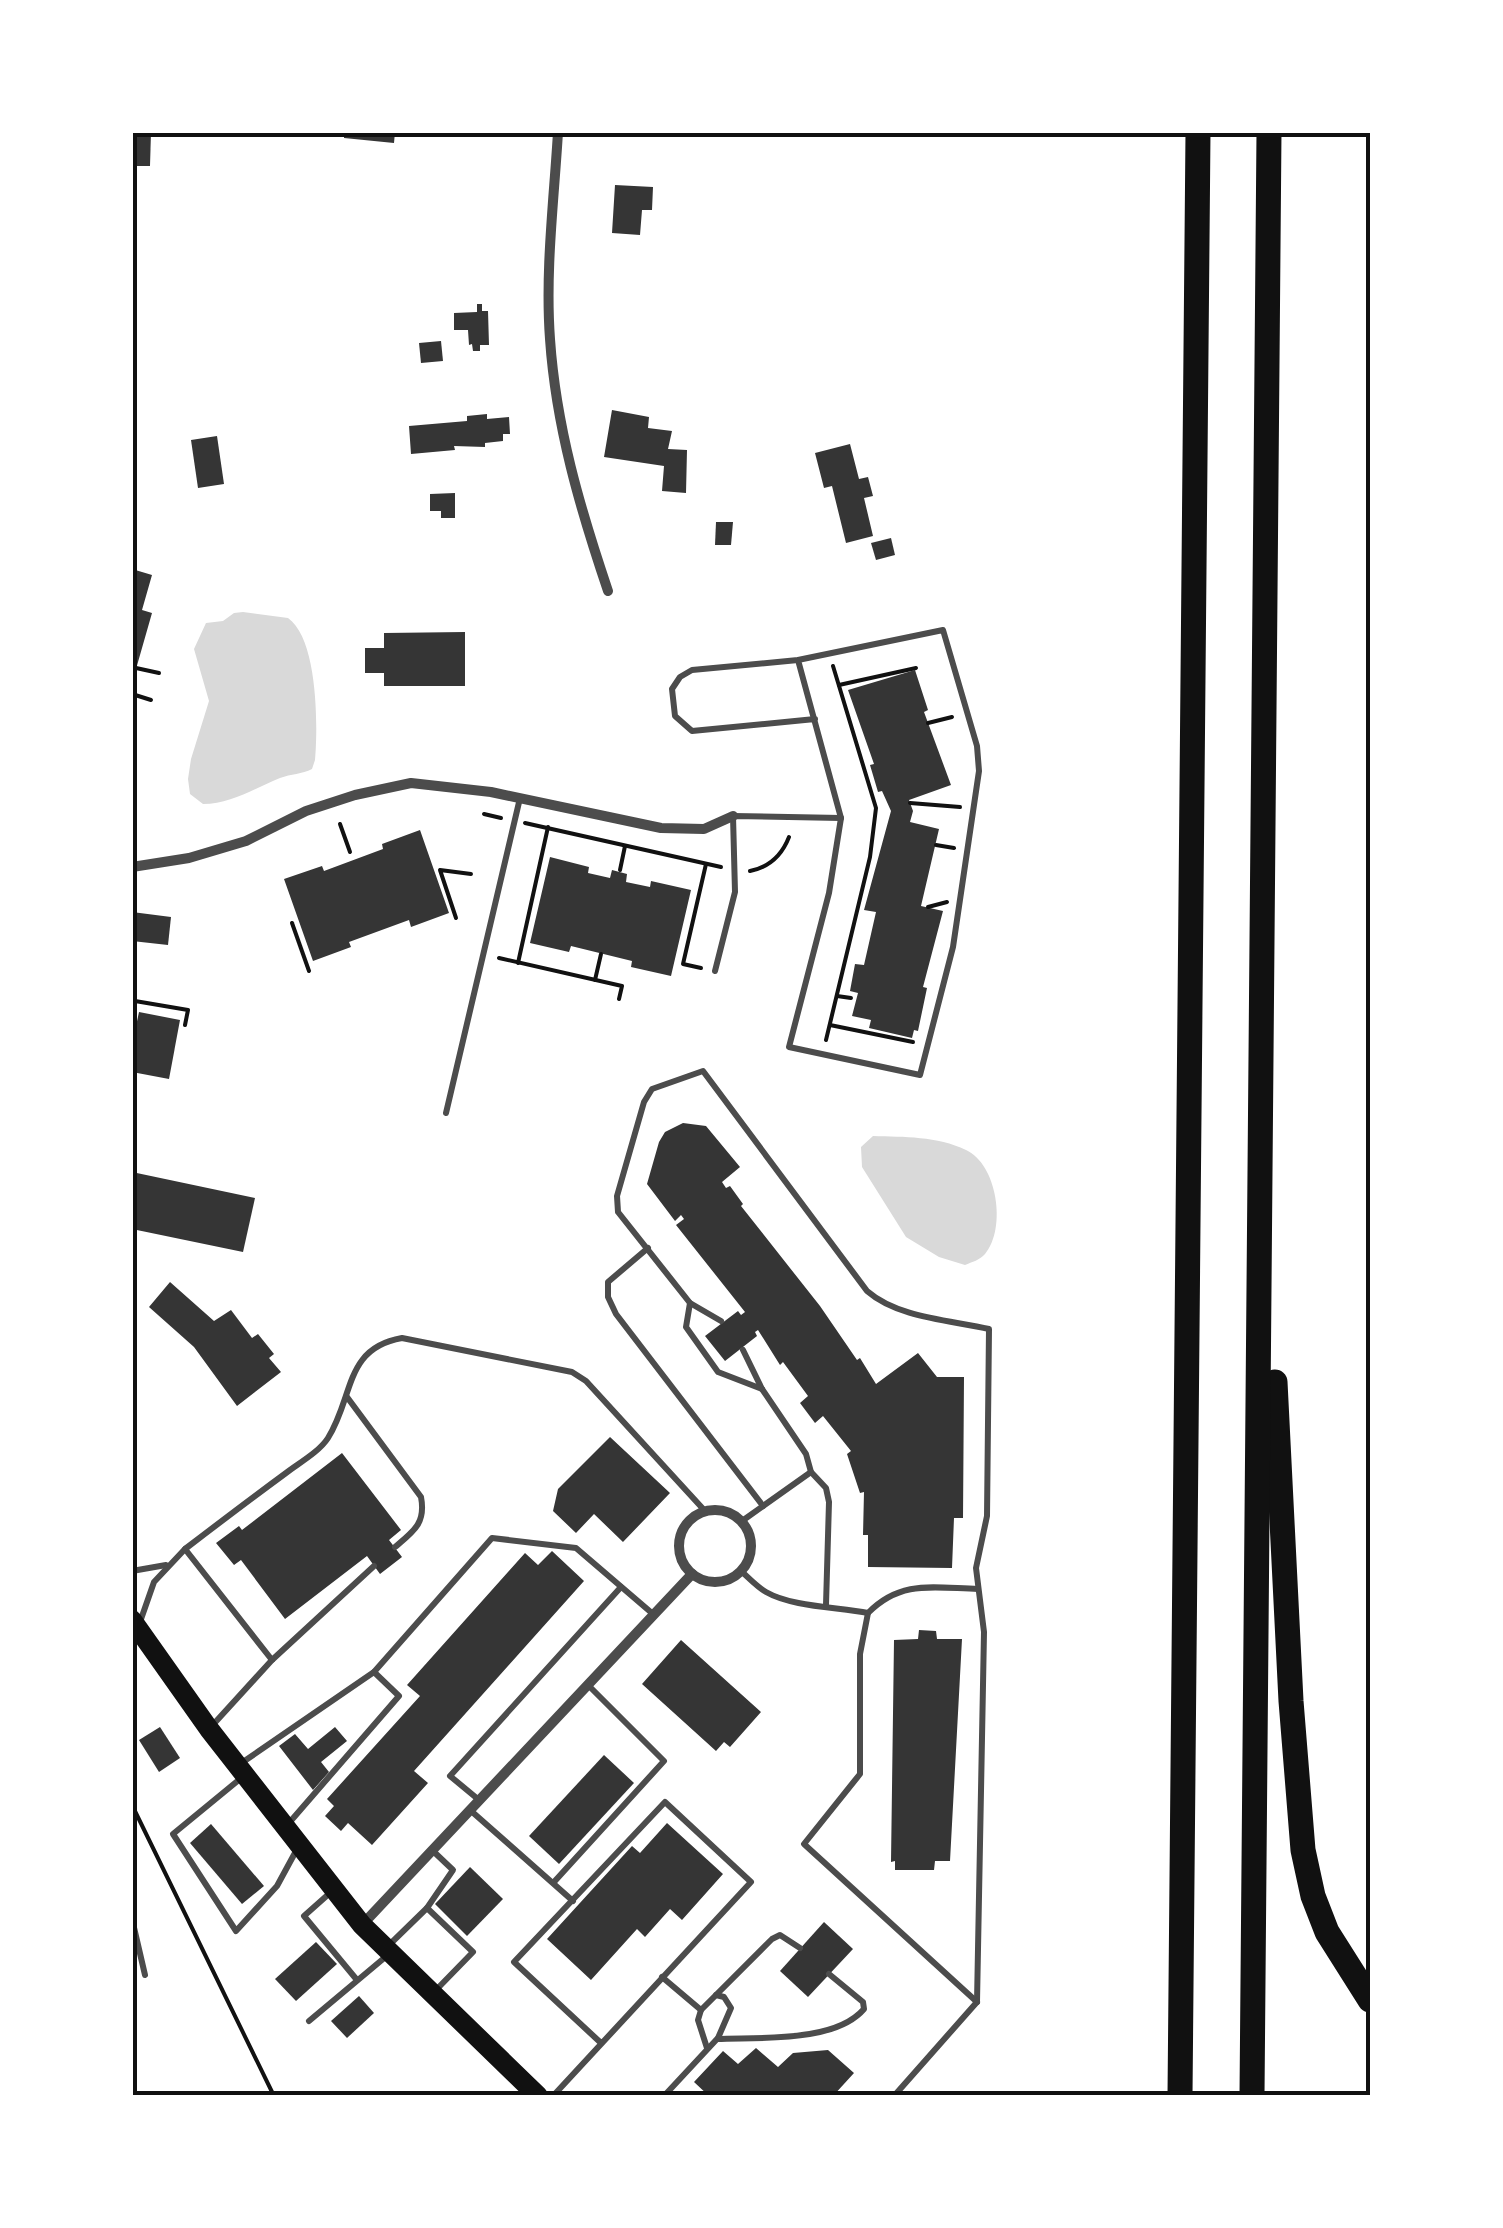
<svg xmlns="http://www.w3.org/2000/svg" width="1503" height="2228" viewBox="0 0 1503 2228" font-family="Bitter,serif">
<style>
.water{fill:#d9d9d9}
.building{fill:#353535}
.lines{fill:none;stroke-linecap:round;stroke-linejoin:round}
.path{stroke:#111;stroke-width:4}
.service{stroke:#4c4c4c;stroke-width:6}
.minor{stroke:#4c4c4c;stroke-width:10}
.primary{stroke:#111;stroke-width:20}
.motorway{stroke:#111;stroke-width:25}
.neatline{fill:none;stroke:#111;stroke-width:4}
</style>
<rect width="100%" height="100%" fill="#fff"/>
<!-- water -->
<g class="water">
<path d="M243 612 288 618C318 639 318 726 315 760L312 769C302 774 291 774 280 778 255 788 231 804 203 804L190 794 188 779 191 759 209 701 194 649 206 623 223 621 234 613Z"/>
<path d="M873 1136C904 1137 937 1136 966 1150 997 1164 1007 1228 985 1254 980 1260 972 1262 965 1265L939 1257 906 1237 862 1167 861 1147Z"/>
</g>
<!-- building -->
<g class="building">
<polygon points="132,132 151,132 150,166 132,166"/>
<polygon points="344,132 395,132 394,143 344,138"/>
<polygon points="615,185 653,187 652,210 642,210 640,235 612,233"/>
<polygon points="477,304 482,304 482,311 488,311 489,345 480,345 480,351 473,351 472,344 469,345 468,330 454,330 454,313 477,312"/>
<polygon points="441,341 443,361 421,363 419,343"/>
<polygon points="612,410 649,417 648,428 672,431 668,449 687,450 686,493 662,491 664,466 604,457"/>
<polygon points="487,414 487,419 509,417 510,434 503,434 503,441 485,443 485,447 454,446 455,450 411,454 409,426 467,421 467,416"/>
<polygon points="217,436 224,484 198,488 191,440"/>
<polygon points="850,444 859,479 868,477 873,496 864,498 873,536 846,543 832,486 824,488 815,453"/>
<polygon points="455,493 455,518 441,518 441,511 430,511 430,494"/>
<polygon points="716,522 733,522 731,545 715,545"/>
<polygon points="891,538 895,555 876,560 871,543"/>
<polygon points="132,569 152,575 142,610 152,613 134,676"/>
<polygon points="465,632 465,686 384,686 384,673 365,673 365,648 384,648 384,633"/>
<polygon points="915,670 928,710 924,712 951,785 909,800 913,811 910,822 939,829 921,906 943,911 923,987 927,988 918,1031 914,1030 912,1038 869,1028 871,1020 852,1016 858,993 850,991 855,964 864,965 876,912 864,910 891,811 882,791 878,792 870,765 874,764 848,690"/>
<polygon points="420,830 449,913 411,927 409,920 349,942 351,947 313,961 284,879 322,866 324,871 383,849 382,844"/>
<polygon points="550,857 589,867 588,873 610,878 612,870 627,874 626,882 650,887 651,881 691,890 671,976 631,967 632,961 571,946 569,952 530,943"/>
<polygon points="132,912 171,917 168,945 132,941"/>
<polygon points="139,1012 180,1020 169,1079 132,1072 132,1045"/>
<polygon points="683,1123 706,1126 740,1167 722,1182 726,1188 730,1186 743,1204 741,1206 820,1306 857,1360 860,1358 876,1384 918,1353 937,1377 964,1377 963,1518 954,1518 952,1568 868,1567 868,1535 863,1535 864,1492 860,1493 847,1454 851,1451 823,1416 815,1423 800,1403 808,1396 783,1362 780,1365 758,1330 755,1332 757,1336 725,1361 705,1336 738,1311 741,1315 745,1312 676,1225 684,1219 681,1215 675,1221 647,1184 659,1142 665,1132"/>
<polygon points="132,1172 255,1198 243,1252 132,1229"/>
<polygon points="170,1282 214,1321 231,1310 252,1338 258,1334 274,1354 269,1358 281,1372 237,1406 194,1347 149,1307"/>
<polygon points="610,1437 670,1493 623,1542 594,1514 576,1533 553,1511 558,1489"/>
<polygon points="342,1453 401,1530 389,1540 402,1557 380,1574 367,1556 285,1619 241,1560 234,1565 216,1543 239,1526 242,1530"/>
<polygon points="552,1551 584,1581 414,1771 428,1783 372,1845 348,1823 341,1831 325,1816 334,1806 327,1799 420,1696 407,1685 525,1553 538,1565"/>
<polygon points="919,1630 936,1631 937,1639 962,1639 950,1861 935,1861 934,1870 895,1870 895,1861 891,1862 894,1640 918,1639"/>
<polygon points="681,1640 761,1712 730,1747 724,1742 716,1751 642,1684"/>
<polygon points="160,1727 180,1758 159,1772 139,1740"/>
<polygon points="335,1727 347,1741 321,1762 329,1772 313,1790 279,1746 295,1734 308,1749"/>
<polygon points="604,1755 634,1783 559,1864 529,1836"/>
<polygon points="667,1823 723,1874 682,1920 670,1909 645,1937 637,1929 591,1980 547,1939 632,1846 640,1853"/>
<polygon points="211,1824 264,1886 242,1904 190,1843"/>
<polygon points="470,1867 503,1899 467,1936 435,1904"/>
<polygon points="824,1922 853,1949 808,1997 780,1971"/>
<polygon points="316,1942 337,1964 296,2001 275,1979"/>
<polygon points="359,1996 374,2013 347,2038 331,2021"/>
<polygon points="756,2048 778,2067 793,2053 828,2050 854,2073 833,2096 709,2096 694,2082 723,2051 738,2064"/>
</g>
<g class="lines">
<!-- path -->
<g class="path">
<polyline points="136,668 159,673"/>
<polyline points="839,685 916,668"/>
<polyline points="132,694 151,700"/>
<polyline points="928,723 952,717"/>
<polyline points="910,803 960,807"/>
<polyline points="484,814 501,818"/>
<polyline points="525,823 721,867"/>
<polyline points="340,824 350,852"/>
<polyline points="936,845 954,848"/>
<polyline points="620,870 625,846"/>
<path d="M750 871C770 867 782 855 789 837"/>
<polyline points="928,907 947,902"/>
<polyline points="456,918 440,870 471,874"/>
<polyline points="292,923 309,971"/>
<polyline points="499,958 622,986 619,999"/>
<polyline points="518,963 548,827"/>
<polyline points="701,968 683,964 706,864"/>
<polyline points="595,980 601,954"/>
<polyline points="837,996 851,998"/>
<polyline points="132,1015 135,1001 188,1010 185,1025"/>
<polyline points="830,1025 913,1042"/>
<polyline points="826,1040 870,857 876,808 833,666"/>
<polyline points="132,1805 274,2096"/>
</g>
<!-- service -->
<g class="service">
<polyline points="798,660 841,818 829,893 789,1047 920,1075 953,947 979,771 977,746 943,630 798,660 692,670 680,677 672,689 675,716 692,731 815,719"/>
<polyline points="715,971 735,892 733,816 841,818"/>
<polyline points="446,1113 520,798"/>
<polyline points="648,1248 608,1282 608,1297 616,1314 763,1506"/>
<polyline points="690,1303 721,1321"/>
<polyline points="743,1350 762,1389 806,1454 811,1472 826,1488 829,1502 826,1605"/>
<path d="M762 1389 718 1372 686 1327 690 1303 618 1212 617 1196 644 1102 652 1089 703 1071 867 1291C898 1318 950 1320 989 1329L987 1516 976 1568 984 1632 977 2002"/>
<path d="M347 1397 421 1497C426 1523 414 1531 395 1547"/>
<polyline points="742,1521 811,1472"/>
<polyline points="132,1571 166,1565"/>
<path d="M741 1571C749 1578 757 1587 766 1592 792 1607 838 1607 868 1613L860 1654V1774L804 1844 977 2002"/>
<path d="M868 1613C901 1579 935 1588 978 1589"/>
<polyline points="140,1622 154,1582 185,1549"/>
<path d="M272 1660 185 1549C219 1523 252 1498 286 1473 299 1463 319 1452 328 1438 354 1397 344 1348 402 1338L572 1372 586 1381 705 1511"/>
<polyline points="210,1728 272,1660 374,1566"/>
<polyline points="240,1764 374,1672 492,1538 576,1548 653,1614"/>
<polyline points="240,1779 173,1834 236,1931 277,1886 296,1851"/>
<polyline points="479,1800 450,1776 621,1587"/>
<polyline points="470,1810 573,1901"/>
<polyline points="289,1823 399,1696 374,1672"/>
<polyline points="554,1882 664,1761 588,1685"/>
<polyline points="331,1892 304,1916 357,1980"/>
<polyline points="427,1908 453,1870 433,1851"/>
<polyline points="132,1919 145,1975"/>
<polyline points="387,1947 427,1908 473,1952 436,1990"/>
<polyline points="662,1977 701,2010"/>
<polyline points="716,1995 724,1997 731,2008 718,2038"/>
<polyline points="309,2021 389,1954"/>
<polyline points="707,2048 698,2020 701,2010 772,1939 780,1935 800,1948"/>
<polyline points="553,2096 751,1882 665,1802 514,1962 601,2043"/>
<path d="M664 2096 717 2039C759 2037 835 2043 864 2009L863 2002 829 1974"/>
<polyline points="894,2096 977,2002"/>
</g>
<!-- minor -->
<g class="minor">
<path d="M558 132C554 200 545 271 550 339 556 427 580 508 608 591"/>
<polyline points="132,867 189,858 246,841 306,811 355,795 411,783 491,792 661,828 704,829 733,816"/>
<circle cx="715" cy="1546" r="36"/>
<polyline points="362,1925 692,1574"/>
</g>
<!-- primary -->
<polyline class="primary" points="132,1620 209,1729 362,1925 538,2096"/>
<!-- motorway -->
<g class="motorway">
<polyline points="1275,1382 1291,1701 1303,1850 1313,1896 1327,1932 1370,2000"/>
<polyline points="1180,2096 1198,132"/>
<polyline points="1252,2096 1269,132"/>
</g>
</g>
<!-- border -->
<rect width="1503" height="2228" fill="none" stroke="#ffffff" stroke-width="270"/>
<rect x="135" y="135" width="1233" height="1958" class="neatline"/>
</svg>
